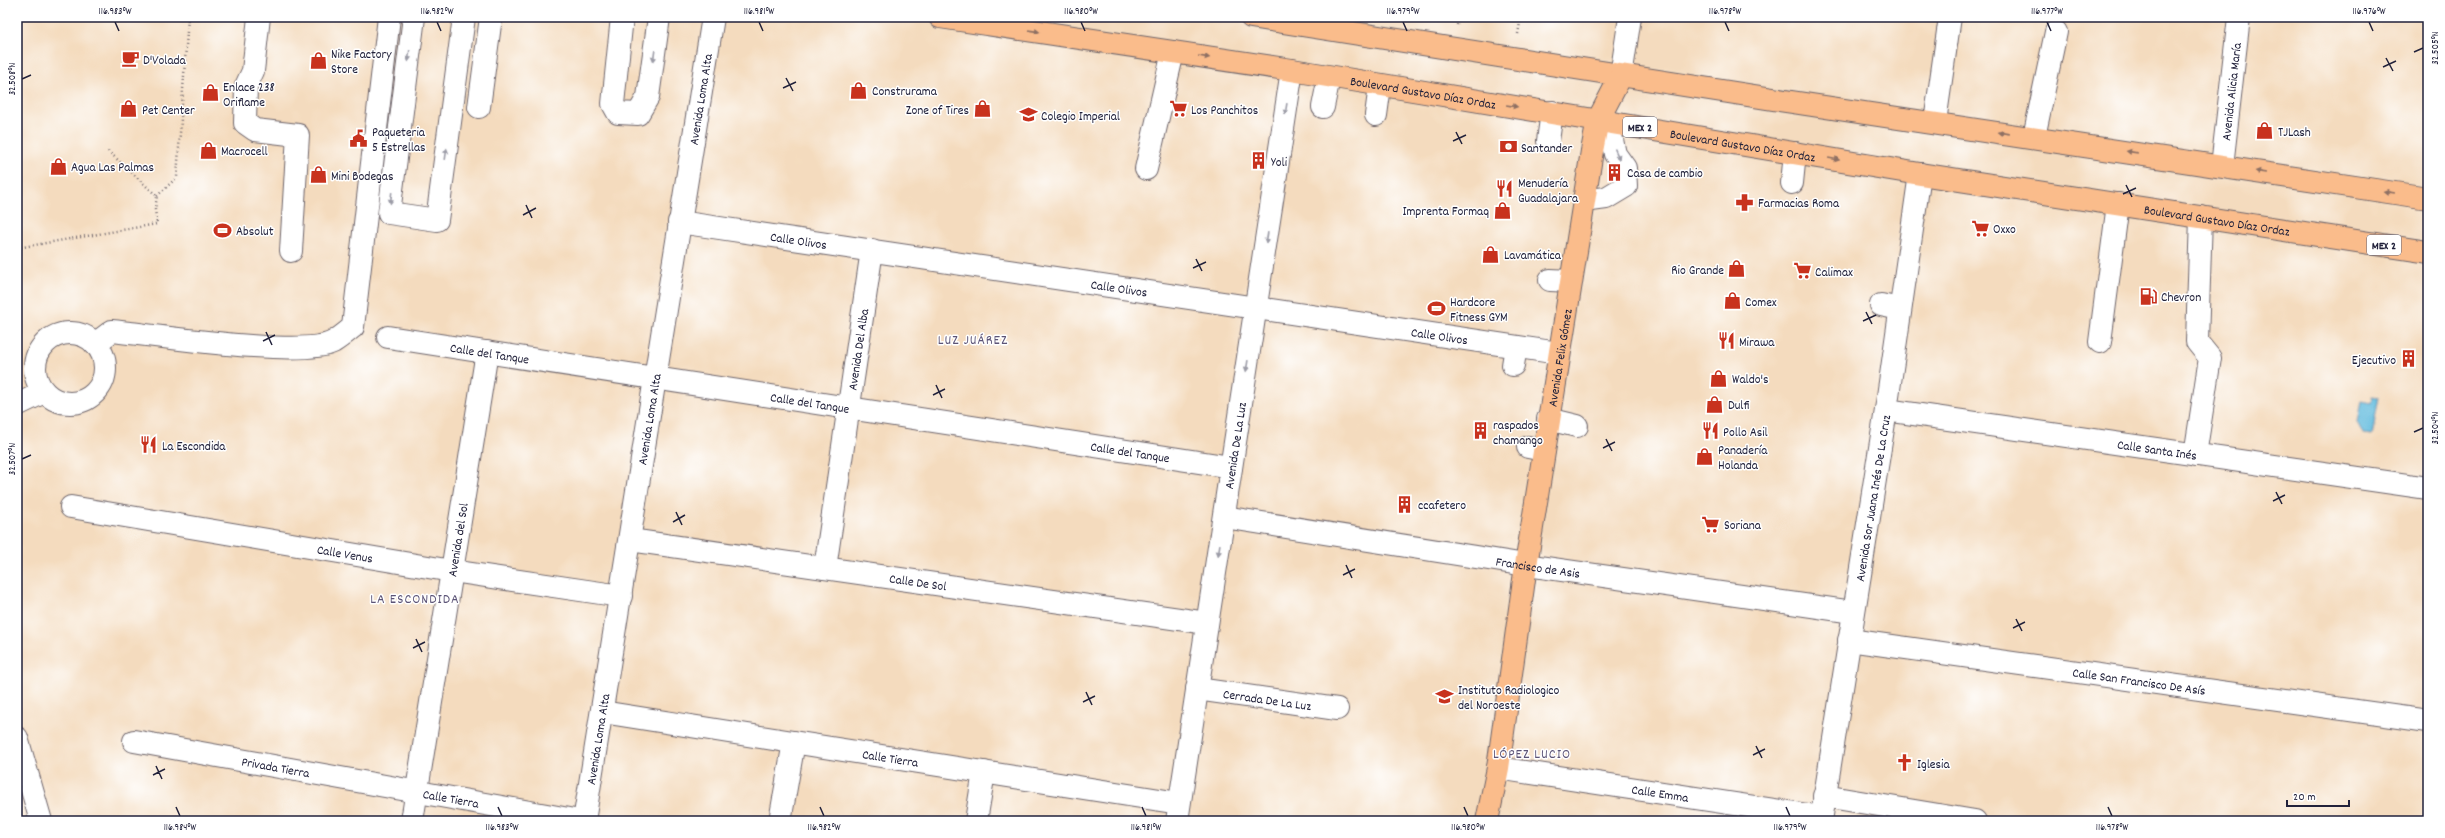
<svg xmlns="http://www.w3.org/2000/svg" width="2445" height="838" viewBox="0 0 2445 838" font-family="Dekko,sans-serif">
<style>
.water{fill:#5fbadd;stroke:#406e8c}
.lines{fill:none;stroke-linecap:round;stroke-linejoin:round}
.minor-casing{stroke:#6c6369;stroke-width:24}
.major-casing{stroke:#6c6369;stroke-width:24}
.path{stroke:#6c6369;stroke-width:2.5;stroke-dasharray:1 3;stroke-linecap:butt}
.minor{stroke:#fff;stroke-width:22}
.major{stroke:#fabc8b;stroke-width:22}
.oneway{fill:#8e6f63}
.oneway2{fill:#9c9ca7}
.ticks{fill:none;stroke:#22223b;stroke-width:1.5}
.labels{text-anchor:middle;stroke-width:3;stroke-linejoin:round;paint-order:stroke}
.shield{fill:#fff;stroke:#646476;stroke-width:1}
.shield-label{font-size:12px;font-weight:bold;fill:#22223b}
.poi-label{font-size:13px;fill:#22223b;stroke:#fff;text-anchor:start}
.street-label{font-size:13px;fill:#22223b;stroke:#fff}
.neighbourhood-label{font-size:14px;letter-spacing:1px;fill:#5c5477;stroke:#fff}
.neatline{fill:none;stroke:#22223b;stroke-width:1.5}
.ticks-label{font-size:10px;text-anchor:middle;fill:#22223b}
</style>
<rect width="100%" height="100%" fill="#fff"/>
<filter id="ink" filterUnits="userSpaceOnUse"><feTurbulence type="fractalNoise" baseFrequency=".025" numOctaves="2"/><feDisplacementMap in="SourceGraphic" scale="8" xChannelSelector="R" yChannelSelector="G"/><feConvolveMatrix kernelMatrix="1 2 1 2 8 2 1 2 1" color-interpolation-filters="sRGB"/></filter>
<filter id="wash" filterUnits="userSpaceOnUse"><feTurbulence type="fractalNoise" baseFrequency=".012" numOctaves="4" result="noise"/><feDisplacementMap in="SourceGraphic" scale="16" xChannelSelector="R" yChannelSelector="G"/><feGaussianBlur stdDeviation="0.9" result="paint"/><feColorMatrix in="noise" values="0 0 0 0 0 0 0 0 0 0 0 0 0 0 0 0 0 1.4 0 .05"/><feComposite in="paint" operator="in"/></filter>
<g filter="url(#wash)">
<rect width="100%" height="100%" fill="#f4dbbe"/>
<!-- water -->
<polygon class="water" points="2372,396 2379,397 2372,436 2363,435 2357,423 2361,400 2371,402"/>
</g>
<g filter="url(#ink)">
<g class="lines">
<defs>
<g id="minor">
<polyline points="259,17 253,71 246,86 245,123 255,130 298,135 291,251"/>
<polyline points="414,17 389,213 437,220 464,17"/>
<polyline points="622,17 613,104 618,113 638,114 648,97 659,17"/>
<polyline points="1621,76 1630,17"/>
<polyline points="479,107 491,17"/>
<polyline points="1323,107 1329,77"/>
<polyline points="1376,115 1380,86"/>
<polyline points="1935,122 1950,17"/>
<polyline points="2034,137 2056,32"/>
<polyline points="1548,141 1552,112"/>
<path id="s1" d="M2222 166 2239 17"/>
<polyline points="1146,169 1173,52"/>
<polyline points="1792,183 1795,153"/>
<polyline points="1584,201 1606,198 1626,186 1625,168 1615,154 1608,121"/>
<path id="s2" d="M679 222 1559 353"/>
<polyline points="1550,280 1571,281"/>
<polyline points="1881,305 1900,309"/>
<circle cx="70" cy="368" r="35"/>
<path id="s3" d="M388 337 1231 467"/>
<polyline points="2100,342 2118,204"/>
<path d="M95 344 112 331C154 335 303 358 333 342 340 338 347 332 353 327L389 17"/>
<polyline points="1513,365 1516,347"/>
<polyline points="17,405 44,392"/>
<path id="s4" d="M1886 410 2428 488"/>
<polyline points="1548,419 1577,426"/>
<polyline points="1528,447 1544,450"/>
<polyline points="2195,455 2210,358 2197,342 2201,217"/>
<path id="s5" d="M71 507 452 571 621 596"/>
<path id="s6" d="M1224 517 1526 565 1853 612"/>
<path id="s7" d="M630 540 1207 623"/>
<path id="s8" d="M825 568 872 250"/>
<path id="s9" d="M1849 640 2428 721"/>
<path id="s10" d="M1197 689 1337 709"/>
<path id="s11" d="M602 712 1179 803"/>
<polyline points="17,738 41,821"/>
<path id="s12" d="M134 741 580 821"/>
<path id="s13" d="M1498 768 1821 817"/>
<polyline points="1824,796 1975,821"/>
<path id="s14" d="M412 821 487 352"/>
<path id="s15" d="M584 821 713 17"/>
<polyline points="780,821 794,742"/>
<polyline points="976,821 984,772"/>
<path id="s16" d="M1177 821 1292 70"/>
<path id="s17" d="M1821 821 1886 410 1920 174"/>
</g>
<g id="major">
<path id="s18" d="M940 17 1292 70 1920 174 2428 252"/>
<polyline points="1251,17 1792,102 2428,198"/>
<path id="s19" d="M1487 821 1498 768 1526 565 1592 151 1598 120 1621 76"/>
</g>
</defs>
<!-- minor casing -->
<use href="#minor" class="minor-casing"/>
<!-- major casing -->
<use href="#major" class="major-casing"/>
<!-- path -->
<g class="path">
<polyline points="1457,25 1458,17"/>
<polyline points="1518,34 1521,17"/>
<polyline points="157,196 177,177 188,17"/>
<polyline points="17,248 157,224 155,210 157,196 107,150"/>
</g>
<!-- minor -->
<use href="#minor" class="minor"/>
<!-- major -->
<use href="#major" class="major"/>
</g>
<!-- one-way arrows -->
<defs><path id="oneway-solid" d="M-6-.8H1V-3.2L6.5 0L1 3.2V.8H-6Z"/></defs>
<g class="oneway">
<use href="#oneway-solid" transform="translate(1034 31) rotate(8)"/>
<use href="#oneway-solid" transform="translate(1204 57) rotate(9)"/>
<use href="#oneway-solid" transform="translate(1512 106) rotate(9)"/>
<use href="#oneway-solid" transform="translate(2004 133) rotate(-171)"/>
<use href="#oneway-solid" transform="translate(2132 152) rotate(-171)"/>
<use href="#oneway-solid" transform="translate(1834 159) rotate(10)"/>
<use href="#oneway-solid" transform="translate(2261 172) rotate(-171)"/>
<use href="#oneway-solid" transform="translate(2389 192) rotate(-171)"/>
</g>
<g class="oneway2">
<use href="#oneway-solid" transform="translate(409 56) rotate(97)"/>
<use href="#oneway-solid" transform="translate(654 56) rotate(98)"/>
<use href="#oneway-solid" transform="translate(1286 109) rotate(99)"/>
<use href="#oneway-solid" transform="translate(446 154) rotate(-82)"/>
<use href="#oneway-solid" transform="translate(1617 154) rotate(66)"/>
<use href="#oneway-solid" transform="translate(391 198) rotate(97)"/>
<use href="#oneway-solid" transform="translate(1267 238) rotate(99)"/>
<use href="#oneway-solid" transform="translate(1247 366) rotate(99)"/>
<use href="#oneway-solid" transform="translate(1219 550) rotate(99)"/>
</g>
</g>
<!-- ticks -->
<path class="ticks" d="M115 22 119 31M437 22 441 31M759 22 763 31M1081 22 1085 31M1403 22 1407 31M1725 22 1729 31M2047 22 2051 31M2369 22 2373 31M2414 52 2423 48M2386 58 2393 71M2383 67 2396 61M786 78 793 91M22 79 31 75M783 88 796 82M1456 132 1462 144M1453 141 1466 135M2126 185 2132 197M2123 194 2136 188M526 205 532 218M523 215 536 208M1196 259 1202 271M1193 268 1206 262M1866 312 1872 324M1863 321 1876 315M266 332 272 345M263 341 275 335M936 385 942 398M933 395 945 389M2414 432 2423 428M1606 439 1612 451M1603 448 1615 442M22 459 31 455M2276 492 2282 504M2273 501 2285 495M676 512 682 525M673 522 685 515M1346 565 1352 578M1343 575 1355 569M2016 619 2022 631M2013 628 2025 622M416 639 422 652M413 648 425 642M1086 692 1092 705M1083 702 1095 696M1756 746 1762 758M1753 755 1765 749M156 766 162 779M153 775 165 769M176 807 180 816M498 807 502 816M820 807 824 816M1142 807 1146 816M1464 807 1468 816M1786 807 1790 816M2108 807 2112 816"/>
<!-- icons -->
<defs>
<symbol id="cafe-bare" viewBox="-9 -9 18 18"><path d="M-5.5-4.5H6V0H3Q3 3.5 0 3.5H-2.5Q-5.5 3.5-5.5 0ZM3-3.2v2h1.7v-2ZM-6 4.5H4V6H-6Z" fill="#c8321e" stroke="#fff" stroke-width="2.5" paint-order="stroke"/></symbol>
<symbol id="shop-bare" viewBox="-9 -9 18 18"><path d="M-5-2.5h2.3a2.7 3.5 0 0 1 5.4 0H5L5.5 6h-11ZM-1.5-2.5h3a1.5 2.3 0 0 0-3 0Z" fill="#c8321e" stroke="#fff" stroke-width="2.5" paint-order="stroke"/></symbol>
<symbol id="supermarket-bare" viewBox="-9 -9 18 18"><path d="M-6-5.5h2.5l.6 2H6L4.5 2H-2.5L-4.4-4H-6ZM-1.5 3.2a1.3 1.3 0 1 0 .1 0ZM3 3.2a1.3 1.3 0 1 0 .1 0Z" fill="#c8321e" stroke="#fff" stroke-width="2.5" paint-order="stroke"/></symbol>
<symbol id="school-bare" viewBox="-9 -9 18 18"><path d="M0-5L7-2L0 1L-7-2ZM-4 1L0 2.5L4 1V4Q0 6-4 4Z" fill="#c8321e" stroke="#fff" stroke-width="2.5" paint-order="stroke"/></symbol>
<symbol id="civic-bare" viewBox="-9 -9 18 18"><path d="M-.6-6.5H3V-4.5H.6V-3L4-1V1h2V6H-6V1h2V-1L-.6-3ZM-1.2 2.5V6h2.4V2.5Z" fill="#c8321e" stroke="#fff" stroke-width="2.5" paint-order="stroke"/></symbol>
<symbol id="bank-bare" viewBox="-9 -9 18 18"><path d="M-6-4H6V4H-6ZM0-2.3a2.3 2.3 0 1 0 0 4.6a2.3 2.3 0 1 0 0-4.6Z" fill="#c8321e" stroke="#fff" stroke-width="2.5" paint-order="stroke"/></symbol>
<symbol id="building-bare" viewBox="-9 -9 18 18"><path d="M-4-6H4V6H1V3H-1V6H-4ZM-2.5-4.3h1.7v1.8h-1.7ZM.8-4.3h1.7v1.8H.8ZM-2.5-1h1.7V.8h-1.7ZM.8-1h1.7V.8H.8Z" fill="#c8321e" stroke="#fff" stroke-width="2.5" paint-order="stroke"/></symbol>
<symbol id="restaurant-bare" viewBox="-9 -9 18 18"><path d="M-5-6h1v4h1v-4h1v4h1v-4h1v5L-1.5 .5V6h-2V.5L-5-1ZM5-6V6H3V1.5H1.5Q1.5-4 5-6Z" fill="#c8321e" stroke="#fff" stroke-width="2.5" paint-order="stroke"/></symbol>
<symbol id="pharmacy-bare" viewBox="-9 -9 18 18"><path d="M-2-6h4v4h4v4h-4v4h-4v-4h-4v-4h4Z" fill="#c8321e" stroke="#fff" stroke-width="2.5" paint-order="stroke"/></symbol>
<symbol id="stadium-bare" viewBox="-9 -9 18 18"><path d="M0-5a6.5 5 0 1 0 0 10a6.5 5 0 1 0 0-10ZM-3.5-1.8h7v3.6h-7Z" fill="#c8321e" stroke="#fff" stroke-width="2.5" paint-order="stroke"/></symbol>
<symbol id="fuel-bare" viewBox="-9 -9 18 18"><path d="M-5.5-6h7V0h2V4h1.3V-2.5L3-4.5l.8-.8L6-3V5H2.5V1h-1V6h-7ZM-4.2-4.7v3.2H.2V-4.7Z" fill="#c8321e" stroke="#fff" stroke-width="2.5" paint-order="stroke"/></symbol>
<symbol id="university-bare" viewBox="-9 -9 18 18"><path d="M0-5L7-2L0 1L-7-2ZM-4 1L0 2.5L4 1V4Q0 6-4 4Z" fill="#c8321e" stroke="#fff" stroke-width="2.5" paint-order="stroke"/></symbol>
<symbol id="church-bare" viewBox="-9 -9 18 18"><path d="M-1.2-6h2.4v3.5h3.3v2.4h-3.3V6h-2.4V-.1h-3.3v-2.4h3.3Z" fill="#c8321e" stroke="#fff" stroke-width="2.5" paint-order="stroke"/></symbol>
</defs>
<g fill-rule="evenodd">
<use href="#cafe-bare" x="118" y="46" width="25" height="25"/>
<use href="#shop-bare" x="306" y="48" width="25" height="25"/>
<use href="#shop-bare" x="846" y="78" width="25" height="25"/>
<use href="#shop-bare" x="198" y="80" width="25" height="25"/>
<use href="#shop-bare" x="116" y="96" width="25" height="25"/>
<use href="#shop-bare" x="970" y="96" width="25" height="25"/>
<use href="#supermarket-bare" x="1166" y="96" width="25" height="25"/>
<use href="#school-bare" x="1016" y="102" width="25" height="25"/>
<use href="#shop-bare" x="2252" y="118" width="25" height="25"/>
<use href="#civic-bare" x="346" y="126" width="25" height="25"/>
<use href="#bank-bare" x="1496" y="134" width="25" height="25"/>
<use href="#shop-bare" x="196" y="138" width="25" height="25"/>
<use href="#building-bare" x="1246" y="148" width="25" height="25"/>
<use href="#shop-bare" x="46" y="154" width="25" height="25"/>
<use href="#building-bare" x="1602" y="160" width="25" height="25"/>
<use href="#shop-bare" x="306" y="162" width="25" height="25"/>
<use href="#restaurant-bare" x="1492" y="176" width="25" height="25"/>
<use href="#pharmacy-bare" x="1732" y="190" width="25" height="25"/>
<use href="#shop-bare" x="1490" y="198" width="25" height="25"/>
<use href="#supermarket-bare" x="1968" y="216" width="25" height="25"/>
<use href="#stadium-bare" x="210" y="218" width="25" height="25"/>
<use href="#shop-bare" x="1478" y="242" width="25" height="25"/>
<use href="#shop-bare" x="1724" y="256" width="25" height="25"/>
<use href="#supermarket-bare" x="1790" y="258" width="25" height="25"/>
<use href="#fuel-bare" x="2136" y="284" width="25" height="25"/>
<use href="#shop-bare" x="1720" y="288" width="25" height="25"/>
<use href="#stadium-bare" x="1424" y="296" width="25" height="25"/>
<use href="#restaurant-bare" x="1714" y="328" width="25" height="25"/>
<use href="#building-bare" x="2396" y="346" width="25" height="25"/>
<use href="#shop-bare" x="1706" y="366" width="25" height="25"/>
<use href="#shop-bare" x="1702" y="392" width="25" height="25"/>
<use href="#building-bare" x="1468" y="418" width="25" height="25"/>
<use href="#restaurant-bare" x="1698" y="418" width="25" height="25"/>
<use href="#restaurant-bare" x="136" y="432" width="25" height="25"/>
<use href="#shop-bare" x="1692" y="444" width="25" height="25"/>
<use href="#building-bare" x="1392" y="492" width="25" height="25"/>
<use href="#supermarket-bare" x="1698" y="512" width="25" height="25"/>
<use href="#university-bare" x="1432" y="684" width="25" height="25"/>
<use href="#church-bare" x="1892" y="750" width="25" height="25"/>
</g>
<g class="labels">
<!-- shield labels -->
<g class="shield">
<rect x="1623" y="117" width="34" height="20" rx="3"/>
<rect x="2367" y="235" width="34" height="20" rx="3"/>
</g>
<g class="shield-label">
<text x="1640" y="131">MEX 2</text>
<text x="2384" y="249">MEX 2</text>
</g>
<!-- poi labels -->
<g class="poi-label">
<text x="331" y="58">Nike Factory<tspan x="331" dy="15">Store</tspan></text>
<text x="143" y="64">D'Volada</text>
<text x="223" y="91">Enlace 238<tspan x="223" dy="15">Oriflame</tspan></text>
<text x="872" y="95">Construrama</text>
<text x="142" y="114">Pet Center</text>
<text x="969" y="114" text-anchor="end">Zone of Tires</text>
<text x="1191" y="114">Los Panchitos</text>
<text x="1041" y="120">Colegio Imperial</text>
<text x="372" y="136">Paqueteria<tspan x="372" dy="15">5 Estrellas</tspan></text>
<text x="2278" y="136">TJLash</text>
<text x="1521" y="152">Santander</text>
<text x="221" y="155">Macrocell</text>
<text x="1271" y="166">Yoli</text>
<text x="71" y="171">Agua Las Palmas</text>
<text x="1627" y="177">Casa de cambio</text>
<text x="331" y="180">Mini Bodegas</text>
<text x="1518" y="187">Menudería<tspan x="1518" dy="15">Guadalajara</tspan></text>
<text x="1758" y="207">Farmacias Roma</text>
<text x="1489" y="215" text-anchor="end">Imprenta Formaq</text>
<text x="1993" y="233">Oxxo</text>
<text x="236" y="235">Absolut</text>
<text x="1504" y="259">Lavamática</text>
<text x="1724" y="274" text-anchor="end">Rio Grande</text>
<text x="1815" y="276">Calimax</text>
<text x="2161" y="301">Chevron</text>
<text x="1450" y="306">Hardcore<tspan x="1450" dy="15">Fitness GYM</tspan></text>
<text x="1745" y="306">Comex</text>
<text x="1739" y="346">Mirawa</text>
<text x="2396" y="364" text-anchor="end">Ejecutivo</text>
<text x="1732" y="383">Waldo's</text>
<text x="1728" y="409">Dulfi</text>
<text x="1493" y="429">raspados<tspan x="1493" dy="15">chamango</tspan></text>
<text x="1723" y="436">Pollo Asil</text>
<text x="162" y="450">La Escondida</text>
<text x="1718" y="454">Panadería<tspan x="1718" dy="15">Holanda</tspan></text>
<text x="1418" y="509">ccafetero</text>
<text x="1724" y="529">Soriana</text>
<text x="1458" y="694">Instituto Radiologico<tspan x="1458" dy="15">del Noroeste</tspan></text>
<text x="1917" y="768">Iglesia</text>
</g>
<!-- street labels -->
<g class="street-label">
<text dy="5" stroke="none"><textPath href="#s18" startOffset="489">Boulevard Gustavo Díaz Ordaz</textPath></text>
<text dy="5" stroke="none"><textPath href="#s1" startOffset="75">Avenida Alicia María</textPath></text>
<text dy="5" stroke="none"><textPath href="#s15" startOffset="731">Avenida Loma Alta</textPath></text>
<text dy="5" stroke="none"><textPath href="#s18" startOffset="813">Boulevard Gustavo Díaz Ordaz</textPath></text>
<text dy="5" stroke="none"><textPath href="#s18" startOffset="1293">Boulevard Gustavo Díaz Ordaz</textPath></text>
<text dy="5" stroke="none"><textPath href="#s2" startOffset="121">Calle Olivos</textPath></text>
<text dy="5" stroke="none"><textPath href="#s2" startOffset="445">Calle Olivos</textPath></text>
<text dy="5" stroke="none"><textPath href="#s2" startOffset="769">Calle Olivos</textPath></text>
<text dy="5" stroke="none"><textPath href="#s8" startOffset="221">Avenida Del Alba</textPath></text>
<text dy="5" stroke="none"><textPath href="#s3" startOffset="103">Calle del Tanque</textPath></text>
<text dy="5" stroke="none"><textPath href="#s19" startOffset="469">Avenida Felix Gómez</textPath></text>
<text dy="5" stroke="none"><textPath href="#s3" startOffset="427">Calle del Tanque</textPath></text>
<text dy="5" stroke="none"><textPath href="#s15" startOffset="407">Avenida Loma Alta</textPath></text>
<text dy="5" stroke="none"><textPath href="#s16" startOffset="380">Avenida De La Luz</textPath></text>
<text dy="5" stroke="none"><textPath href="#s4" startOffset="274">Calle Santa Inés</textPath></text>
<text dy="5" stroke="none"><textPath href="#s3" startOffset="751">Calle del Tanque</textPath></text>
<text dy="5" stroke="none"><textPath href="#s17" startOffset="327">Avenida Sor Juana Inés De La Cruz</textPath></text>
<text dy="5" stroke="none"><textPath href="#s14" startOffset="285">Avenida del Sol</textPath></text>
<text dy="5" stroke="none"><textPath href="#s5" startOffset="278">Calle Venus</textPath></text>
<text dy="5" stroke="none"><textPath href="#s6" startOffset="318">Francisco de Asis</textPath></text>
<text dy="5" stroke="none"><textPath href="#s7" startOffset="291">Calle De Sol</textPath></text>
<text dy="5" stroke="none"><textPath href="#s9" startOffset="293">Calle San Francisco De Asís</textPath></text>
<text dy="5" stroke="none"><textPath href="#s10" startOffset="71">Cerrada De La Luz</textPath></text>
<text dy="5" stroke="none"><textPath href="#s15" startOffset="83">Avenida Loma Alta</textPath></text>
<text dy="5" stroke="none"><textPath href="#s11" startOffset="292">Calle Tierra</textPath></text>
<text dy="5" stroke="none"><textPath href="#s12" startOffset="144">Privada Tierra</textPath></text>
<text dy="5" stroke="none"><textPath href="#s13" startOffset="164">Calle Emma</textPath></text>
<text dy="5" stroke="none"><textPath href="#s12" startOffset="322">Calle Tierra</textPath></text>
</g>
<!-- neighbourhood labels -->
<g class="neighbourhood-label">
<text x="973" y="344">LUZ JUÁREZ</text>
<text x="415" y="603">LA ESCONDIDA</text>
<text x="1532" y="758">LÓPEZ LUCIO</text>
</g>
</g>
<!-- margin -->
<rect width="2445" height="838" fill="none" stroke="#fff" stroke-width="44"/>
<!-- scale -->
<path d="M2287 800v6h62v-6" fill="none" stroke="#22223b" stroke-width="2"/>
<text x="2293" y="800" font-size="12" fill="#22223b" stroke="#ffffff" stroke-width="3" paint-order="stroke">20 m</text>
<rect x="22" y="22" width="2401" height="794" class="neatline"/>
<g class="ticks-label">
<text x="115" y="14">116.983°W</text>
<text x="437" y="14">116.982°W</text>
<text x="759" y="14">116.981°W</text>
<text x="1081" y="14">116.980°W</text>
<text x="1403" y="14">116.979°W</text>
<text x="1725" y="14">116.978°W</text>
<text x="2047" y="14">116.977°W</text>
<text x="2369" y="14">116.976°W</text>
<text transform="translate(2434 48) rotate(-90)" y="4">32.505°N</text>
<text transform="translate(11 79) rotate(-90)" y="4">32.508°N</text>
<text transform="translate(2434 428) rotate(-90)" y="4">32.504°N</text>
<text transform="translate(11 459) rotate(-90)" y="4">32.507°N</text>
<text x="180" y="830">116.984°W</text>
<text x="502" y="830">116.983°W</text>
<text x="824" y="830">116.982°W</text>
<text x="1146" y="830">116.981°W</text>
<text x="1468" y="830">116.980°W</text>
<text x="1790" y="830">116.979°W</text>
<text x="2112" y="830">116.978°W</text>
</g>
</svg>
